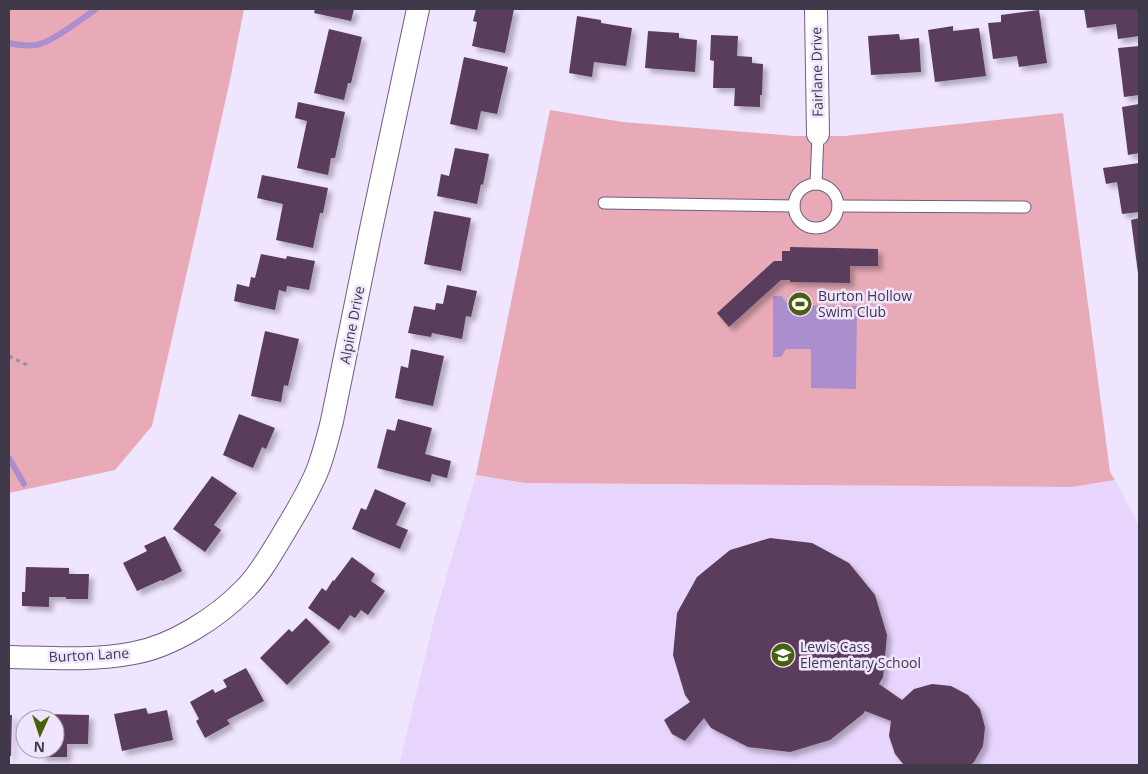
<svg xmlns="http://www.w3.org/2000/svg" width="1148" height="774" viewBox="0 0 1148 774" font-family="'Open Sans',sans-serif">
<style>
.built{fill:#e7d5fd}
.green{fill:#e8aab7}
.water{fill:#ab8ecd}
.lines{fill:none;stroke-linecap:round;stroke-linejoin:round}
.stream{stroke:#ab8ecd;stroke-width:6}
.building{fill:#5a3d5b;filter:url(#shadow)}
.lane-casing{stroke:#6f5e84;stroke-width:13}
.street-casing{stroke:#6f5e84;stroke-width:24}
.path{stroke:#988fa4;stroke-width:3;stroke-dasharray:4 4;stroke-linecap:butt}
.lane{stroke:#fff;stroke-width:11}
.street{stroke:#fff;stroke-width:22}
.labels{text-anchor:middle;stroke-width:5;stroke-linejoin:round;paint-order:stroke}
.street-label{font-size:14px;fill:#40394a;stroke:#f0e5ff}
.poi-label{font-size:14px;fill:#40394a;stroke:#f0e5ff;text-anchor:start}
</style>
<defs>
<filter id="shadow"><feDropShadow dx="4.5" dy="4.5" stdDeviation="2.5" flood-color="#0004"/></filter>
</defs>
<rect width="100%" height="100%" fill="#f0e5ff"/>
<!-- built -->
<polygon class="built" points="476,475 525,483 1072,487 1115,480 1139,526 1139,765 399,765 435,616"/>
<!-- green -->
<g class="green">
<polygon points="9,9 244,9 230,80 196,232 152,426 115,470 9,493"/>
<polygon points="550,110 623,122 795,136 844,136 1063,113 1110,472 1115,480 1072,487 525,483 476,475"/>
</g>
<!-- water -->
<polygon class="water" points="773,296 782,296 788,305 857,306 856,389 811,388 811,349 786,349 781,357 773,357"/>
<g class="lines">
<!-- stream -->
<g class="stream">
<path d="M9 43C17 45 27 46 36 45 53 42 81 19 96 9"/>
<polyline points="9,458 24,484"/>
</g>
</g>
<!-- building -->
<g class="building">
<polygon points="315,9 354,9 351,21 314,13"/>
<polygon points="476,9 514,9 505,53 472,46 477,22 473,21"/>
<polygon points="1084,9 1139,9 1139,36 1118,39 1116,24 1087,28"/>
<polygon points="1039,10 1047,63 1019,67 1017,56 993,59 988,23 1001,22 1001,15"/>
<polygon points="577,16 601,20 601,23 632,28 626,66 594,62 592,77 569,73"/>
<polygon points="953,26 953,31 979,28 986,76 935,82 928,30"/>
<polygon points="329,29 362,37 351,83 348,83 344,100 314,93"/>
<polygon points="648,31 679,33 679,38 697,40 695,72 645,68"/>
<polygon points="899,34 900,40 919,38 921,72 871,75 868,36"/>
<polygon points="711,35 738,36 737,56 752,57 752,63 763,64 762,95 760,95 760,107 734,106 735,88 713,88 714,61 710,60"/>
<polygon points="1139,46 1139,95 1124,97 1118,48"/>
<polygon points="464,57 508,67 497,114 481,111 477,130 450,124"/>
<polygon points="298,102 345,112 335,158 331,158 328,175 297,168 307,121 295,118"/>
<polygon points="1139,104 1139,153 1128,155 1122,107"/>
<polygon points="455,148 489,154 483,185 481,184 477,204 437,196 441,174 449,176"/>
<polygon points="1139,163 1139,212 1122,214 1117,182 1106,184 1103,168"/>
<polygon points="262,175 328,188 323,213 320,213 313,248 276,240 283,204 257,198"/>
<polygon points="434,211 471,218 461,271 424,264"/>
<polygon points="1139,218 1139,273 1138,273 1131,220"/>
<polygon points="790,247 878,249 878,266 850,266 850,283 790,282 790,280 781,280 729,327 717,313 774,261 782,261 782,251 790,251"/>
<polygon points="261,254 286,259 287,256 315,261 309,290 287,286 286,292 279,290 275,310 234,301 237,284 249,287 251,277 255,278"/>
<polygon points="447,285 477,291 471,317 466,316 462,339 432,333 431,337 408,333 414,306 435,310 436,303 443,304"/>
<polygon points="265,331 299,339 288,386 284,385 281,402 251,396"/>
<polygon points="411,349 444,356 433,406 395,398 401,366 408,368"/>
<polygon points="239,414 275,428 266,449 262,447 253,468 223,455"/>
<polygon points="398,419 432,428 425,454 451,461 447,478 432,474 430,482 377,468 387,429 395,431"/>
<polygon points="212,476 237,493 214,525 221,530 205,552 173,529"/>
<polygon points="375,489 406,503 396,525 408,530 400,549 352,529 361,508 366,510"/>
<polygon points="165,536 182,571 162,581 161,580 137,591 123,563 147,551 144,546"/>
<polygon points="770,538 812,543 849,563 875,595 887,635 883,677 879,684 902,700 914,689 932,684 951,686 968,695 980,709 985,727 983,746 974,762 970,765 904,765 895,754 889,736 891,721 865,711 863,714 830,740 790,752 748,747 711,728 704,718 685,741 672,734 664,720 690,702 685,695 673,655 677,613 697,577 730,550"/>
<polygon points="352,557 375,574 371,581 385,591 368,615 361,610 355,618 350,615 339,630 308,608 322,588 326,591 333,580 334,581"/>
<polygon points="26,567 69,568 69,574 89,574 88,599 66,599 66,597 49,597 49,607 22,606 22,592 25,592"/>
<polygon points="306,618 330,642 287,685 260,658 289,629 292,632"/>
<polygon points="246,668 264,701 227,720 230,724 205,738 196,721 199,719 190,702 213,689 215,693 227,687 223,680"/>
<polygon points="146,708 148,714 167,710 173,740 122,751 114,714"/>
<polygon points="43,714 89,715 88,744 67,744 67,757 41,757 41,749 55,749 55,719 25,719 25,743 22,743 23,716 43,716"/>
<polygon points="9,715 12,715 11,756 9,756"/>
</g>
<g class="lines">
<defs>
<g id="lane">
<polyline points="816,184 818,134"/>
<circle cx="816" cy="206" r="22"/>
<polyline points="604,203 794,206"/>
<polyline points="838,206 1025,207"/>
</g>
<g id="street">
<polyline points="816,9 818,134"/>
<path d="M9 657C51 658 93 661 134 653 173 646 218 617 245 589 260 574 271 554 282 536 295 514 309 492 318 469 324 453 328 437 332 421L371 229 418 9"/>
</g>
</defs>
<!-- lane casing -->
<use href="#lane" class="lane-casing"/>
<!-- street casing -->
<use href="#street" class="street-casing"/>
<!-- path -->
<polyline class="path" points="9,356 29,366"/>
<!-- lane -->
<use href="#lane" class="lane"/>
<!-- street -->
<use href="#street" class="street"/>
</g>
<!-- icons -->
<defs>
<symbol id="stadium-disc" viewBox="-11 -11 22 22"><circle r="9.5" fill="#485f0b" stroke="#f0e5ff"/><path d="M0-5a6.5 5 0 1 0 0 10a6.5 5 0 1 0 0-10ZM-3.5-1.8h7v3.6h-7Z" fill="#fff"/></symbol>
<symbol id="school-disc" viewBox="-11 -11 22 22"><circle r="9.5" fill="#485f0b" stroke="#f0e5ff"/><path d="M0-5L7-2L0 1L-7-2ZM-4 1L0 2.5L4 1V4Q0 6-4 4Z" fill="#fff"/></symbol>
</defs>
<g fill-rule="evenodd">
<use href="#stadium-disc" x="786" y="290" width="28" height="28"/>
<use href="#school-disc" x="769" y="641" width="28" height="28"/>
</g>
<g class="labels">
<!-- street labels -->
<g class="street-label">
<text transform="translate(817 72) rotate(-91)" y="5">Fairlane Drive</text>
<text transform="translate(352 325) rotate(-79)" y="5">Alpine Drive</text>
<text transform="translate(89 655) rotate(-3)" y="5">Burton Lane</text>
</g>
<!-- poi labels -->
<g class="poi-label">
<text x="818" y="301">Burton Hollow<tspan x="818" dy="16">Swim Club</tspan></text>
<text x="800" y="652">Lewis Cass<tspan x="800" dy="16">Elementary School</tspan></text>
</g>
</g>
<!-- border -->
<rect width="1148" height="774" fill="none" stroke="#40394a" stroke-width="20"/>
<!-- north arrow -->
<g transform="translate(40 734) rotate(183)"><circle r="24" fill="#f0e5ff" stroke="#aaa0b7"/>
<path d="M0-4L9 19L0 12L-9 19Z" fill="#485f0b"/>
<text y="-8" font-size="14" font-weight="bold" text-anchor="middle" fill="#40394a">N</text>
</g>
</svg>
